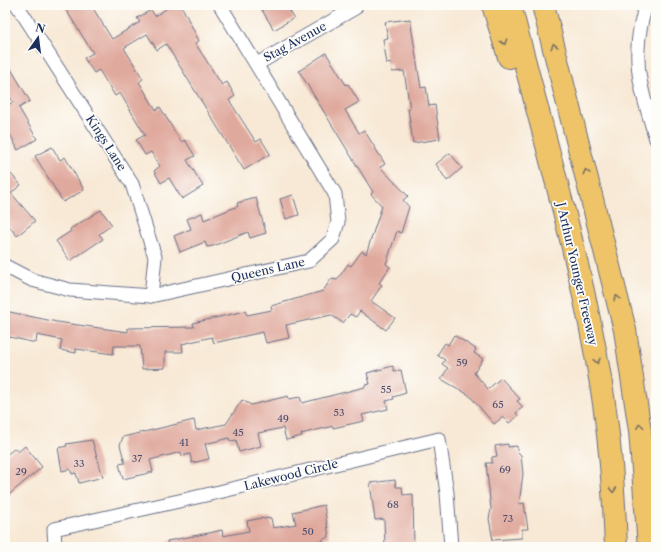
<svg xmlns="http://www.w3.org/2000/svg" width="661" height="552" viewBox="0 0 661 552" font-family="'Libre Caslon Text',serif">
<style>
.building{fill:#e0a99d}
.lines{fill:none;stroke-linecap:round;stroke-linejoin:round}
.minor-casing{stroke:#687088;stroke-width:15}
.motorway-casing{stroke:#687088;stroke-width:24}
.minor{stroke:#fff;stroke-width:13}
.motorway{stroke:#efc469;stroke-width:22}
.oneway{stroke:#7a7263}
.labels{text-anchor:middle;stroke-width:3.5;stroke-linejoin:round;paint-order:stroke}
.number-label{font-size:10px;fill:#4c4e6e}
.street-label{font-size:12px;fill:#1b2f5e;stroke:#fdfcf7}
</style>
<rect width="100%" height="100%" fill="#fdfcf7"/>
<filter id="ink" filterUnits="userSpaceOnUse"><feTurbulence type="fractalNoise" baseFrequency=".025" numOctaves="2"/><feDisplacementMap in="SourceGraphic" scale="8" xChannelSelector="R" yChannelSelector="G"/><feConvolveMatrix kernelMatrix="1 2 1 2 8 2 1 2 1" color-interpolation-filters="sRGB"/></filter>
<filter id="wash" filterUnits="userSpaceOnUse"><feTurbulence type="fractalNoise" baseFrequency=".012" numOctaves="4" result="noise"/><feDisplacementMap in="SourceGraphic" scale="16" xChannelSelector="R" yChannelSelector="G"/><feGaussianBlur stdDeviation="0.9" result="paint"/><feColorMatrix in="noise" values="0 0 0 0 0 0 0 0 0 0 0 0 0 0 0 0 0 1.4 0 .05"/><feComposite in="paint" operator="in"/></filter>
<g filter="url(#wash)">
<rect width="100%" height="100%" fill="#f8e9d6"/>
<g id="blocks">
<!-- building -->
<g class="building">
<polygon points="63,5 91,5 112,39 140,22 137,18 151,10 155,16 172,5 181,5 199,41 195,43 222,85 227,82 235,96 229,100 256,142 261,139 270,154 244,170 166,44 157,50 147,34 124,48 143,79 139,82 156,110 160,107 181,142 185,140 195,156 187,160 203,186 182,199 169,178 161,183 154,171 160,166 151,152 145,155 136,140 145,135 120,93 115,96 99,70 94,73 84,58 93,53"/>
<polygon points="259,5 286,5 294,18 274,30"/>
<polygon points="410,19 421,88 426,87 429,106 435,105 440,139 413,143 408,109 410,109 404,71 392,72 391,63 387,64 383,39 388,38 385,22"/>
<polygon points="326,53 346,85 348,84 359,102 345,110 359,133 364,130 385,164 380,167 408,196 403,200 409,207 401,233 397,231 386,264 390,267 379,283 382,285 371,301 395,318 386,330 360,311 356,317 350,314 343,323 331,315 286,325 289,338 266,343 263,332 214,343 212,337 182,344 183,352 165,352 165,368 142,369 140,346 114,346 113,354 76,349 76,353 60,350 62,340 37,335 36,343 5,336 5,311 57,322 128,332 128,328 194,327 193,323 245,311 247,315 272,310 271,306 323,291 331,279 337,280 348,264 351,266 362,251 366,254 382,206 371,194 373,192 299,71"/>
<polygon points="5,59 30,101 19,108 37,139 18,150 5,124 5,107 13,102 5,89"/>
<polygon points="52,147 60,160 65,157 84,190 63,202 35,156"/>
<polygon points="450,153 462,168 447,181 436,164"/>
<polygon points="11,174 21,185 11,193 35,221 17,236 5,221 5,180"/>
<polygon points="293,195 299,215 286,219 280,199"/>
<polygon points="256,198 266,233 250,238 248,232 213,246 207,247 205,242 180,252 174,236 191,229 187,219 202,213 204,220 238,206 237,203"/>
<polygon points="101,210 112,225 99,234 103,239 70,261 56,241 71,231 70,229"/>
<polygon points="454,335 476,349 474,353 483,359 474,373 488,389 501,378 520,399 517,401 523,407 516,413 518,416 509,423 503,417 494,424 469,395 441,379 448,368 442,364 445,360 437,355 445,343 448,345"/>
<polygon points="393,366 394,371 401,370 406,393 393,397 394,399 386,401 388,409 362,415 364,421 333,428 333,426 301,434 302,436 286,440 283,428 258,433 261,446 239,452 236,440 230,441 229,438 205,444 209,459 192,463 190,454 182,456 181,452 150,460 153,472 123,479 119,464 125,463 120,445 123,437 194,420 196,430 226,424 242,400 251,405 288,396 289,399 300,397 302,403 365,387 365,385 370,384 367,373"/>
<polygon points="92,440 103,477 79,483 76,473 72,474 70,469 62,471 58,448 67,446 66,444"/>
<polygon points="508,444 508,447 517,446 517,451 521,455 523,474 519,504 524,503 528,529 522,529 522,538 493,540 489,519 491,509 486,463 492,463 492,457 497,456 495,446"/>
<polygon points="25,446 42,467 5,498 5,456 15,448 18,452"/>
<polygon points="395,480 396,487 402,487 403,495 413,494 414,547 385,547 384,519 375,520 370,483"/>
<polygon points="324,505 329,537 323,539 323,541 286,547 168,547 167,541 209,533 222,530 223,536 249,531 247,521 262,518 263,519 271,518 273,528 296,524 293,512"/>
</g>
</g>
</g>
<g filter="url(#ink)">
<use href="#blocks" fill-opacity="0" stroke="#687088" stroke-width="1"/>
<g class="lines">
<defs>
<g id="minor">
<polyline points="17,5 132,184 155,257 151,296"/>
<path d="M646 5C629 58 641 89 656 139"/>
<polyline points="257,64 355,8 354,5"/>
<polyline points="5,266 32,280 70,290 151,296 309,261 333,239 338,222 335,194 220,5"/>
<polyline points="55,547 54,529 219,492 439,439 447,493 451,547"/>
</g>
<g id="motorway">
<polyline points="493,5 509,57"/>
<path d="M510 5C542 131 580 256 601 384 610 438 614 493 616 547"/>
<polyline points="543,5 625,330 640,431 649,547"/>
</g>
</defs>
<!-- minor casing -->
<use href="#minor" class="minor-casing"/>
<!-- motorway casing -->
<use href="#motorway" class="motorway-casing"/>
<!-- minor -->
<use href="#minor" class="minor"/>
<!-- motorway -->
<use href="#motorway" class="motorway"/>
</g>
<!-- one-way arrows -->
<defs><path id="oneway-chevron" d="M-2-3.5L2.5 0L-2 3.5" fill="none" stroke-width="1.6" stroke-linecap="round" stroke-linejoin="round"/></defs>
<g class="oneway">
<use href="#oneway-chevron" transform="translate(504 42) rotate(72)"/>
<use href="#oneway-chevron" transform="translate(554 46) rotate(-104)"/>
<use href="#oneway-chevron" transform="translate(586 172) rotate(-104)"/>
<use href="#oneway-chevron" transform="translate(617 298) rotate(-103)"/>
<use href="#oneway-chevron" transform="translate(597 361) rotate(80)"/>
<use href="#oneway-chevron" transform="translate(640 426) rotate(-97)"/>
<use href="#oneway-chevron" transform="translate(613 490) rotate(86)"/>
</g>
</g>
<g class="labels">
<!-- number labels -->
<g class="number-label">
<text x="462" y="366">59</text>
<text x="386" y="393">55</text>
<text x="498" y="408">65</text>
<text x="339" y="416">53</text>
<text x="283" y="422">49</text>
<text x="238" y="436">45</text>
<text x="184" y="446">41</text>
<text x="137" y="462">37</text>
<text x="79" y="467">33</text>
<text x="505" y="473">69</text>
<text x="21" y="475">29</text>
<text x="393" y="508">68</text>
<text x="508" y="522">73</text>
<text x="308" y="535">50</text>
</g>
<!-- street labels -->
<g class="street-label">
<text transform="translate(295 42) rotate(-29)" y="4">Stag Avenue</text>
<text transform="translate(106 143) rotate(57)" y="4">Kings Lane</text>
<text transform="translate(268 270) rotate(-13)" y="4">Queens Lane</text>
<text transform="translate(577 274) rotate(77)" y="4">J Arthur Younger Freeway</text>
<text transform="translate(291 475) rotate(-14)" y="4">Lakewood Circle</text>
</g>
</g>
<!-- margin -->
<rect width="661" height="552" fill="none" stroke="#fdfcf7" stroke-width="20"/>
<!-- north arrow -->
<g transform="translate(38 38) rotate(14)" stroke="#fdfcf7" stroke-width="3" paint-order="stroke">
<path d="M0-3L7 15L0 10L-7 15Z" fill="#1b2f5e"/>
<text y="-6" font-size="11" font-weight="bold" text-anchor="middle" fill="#1b2f5e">N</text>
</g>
</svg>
